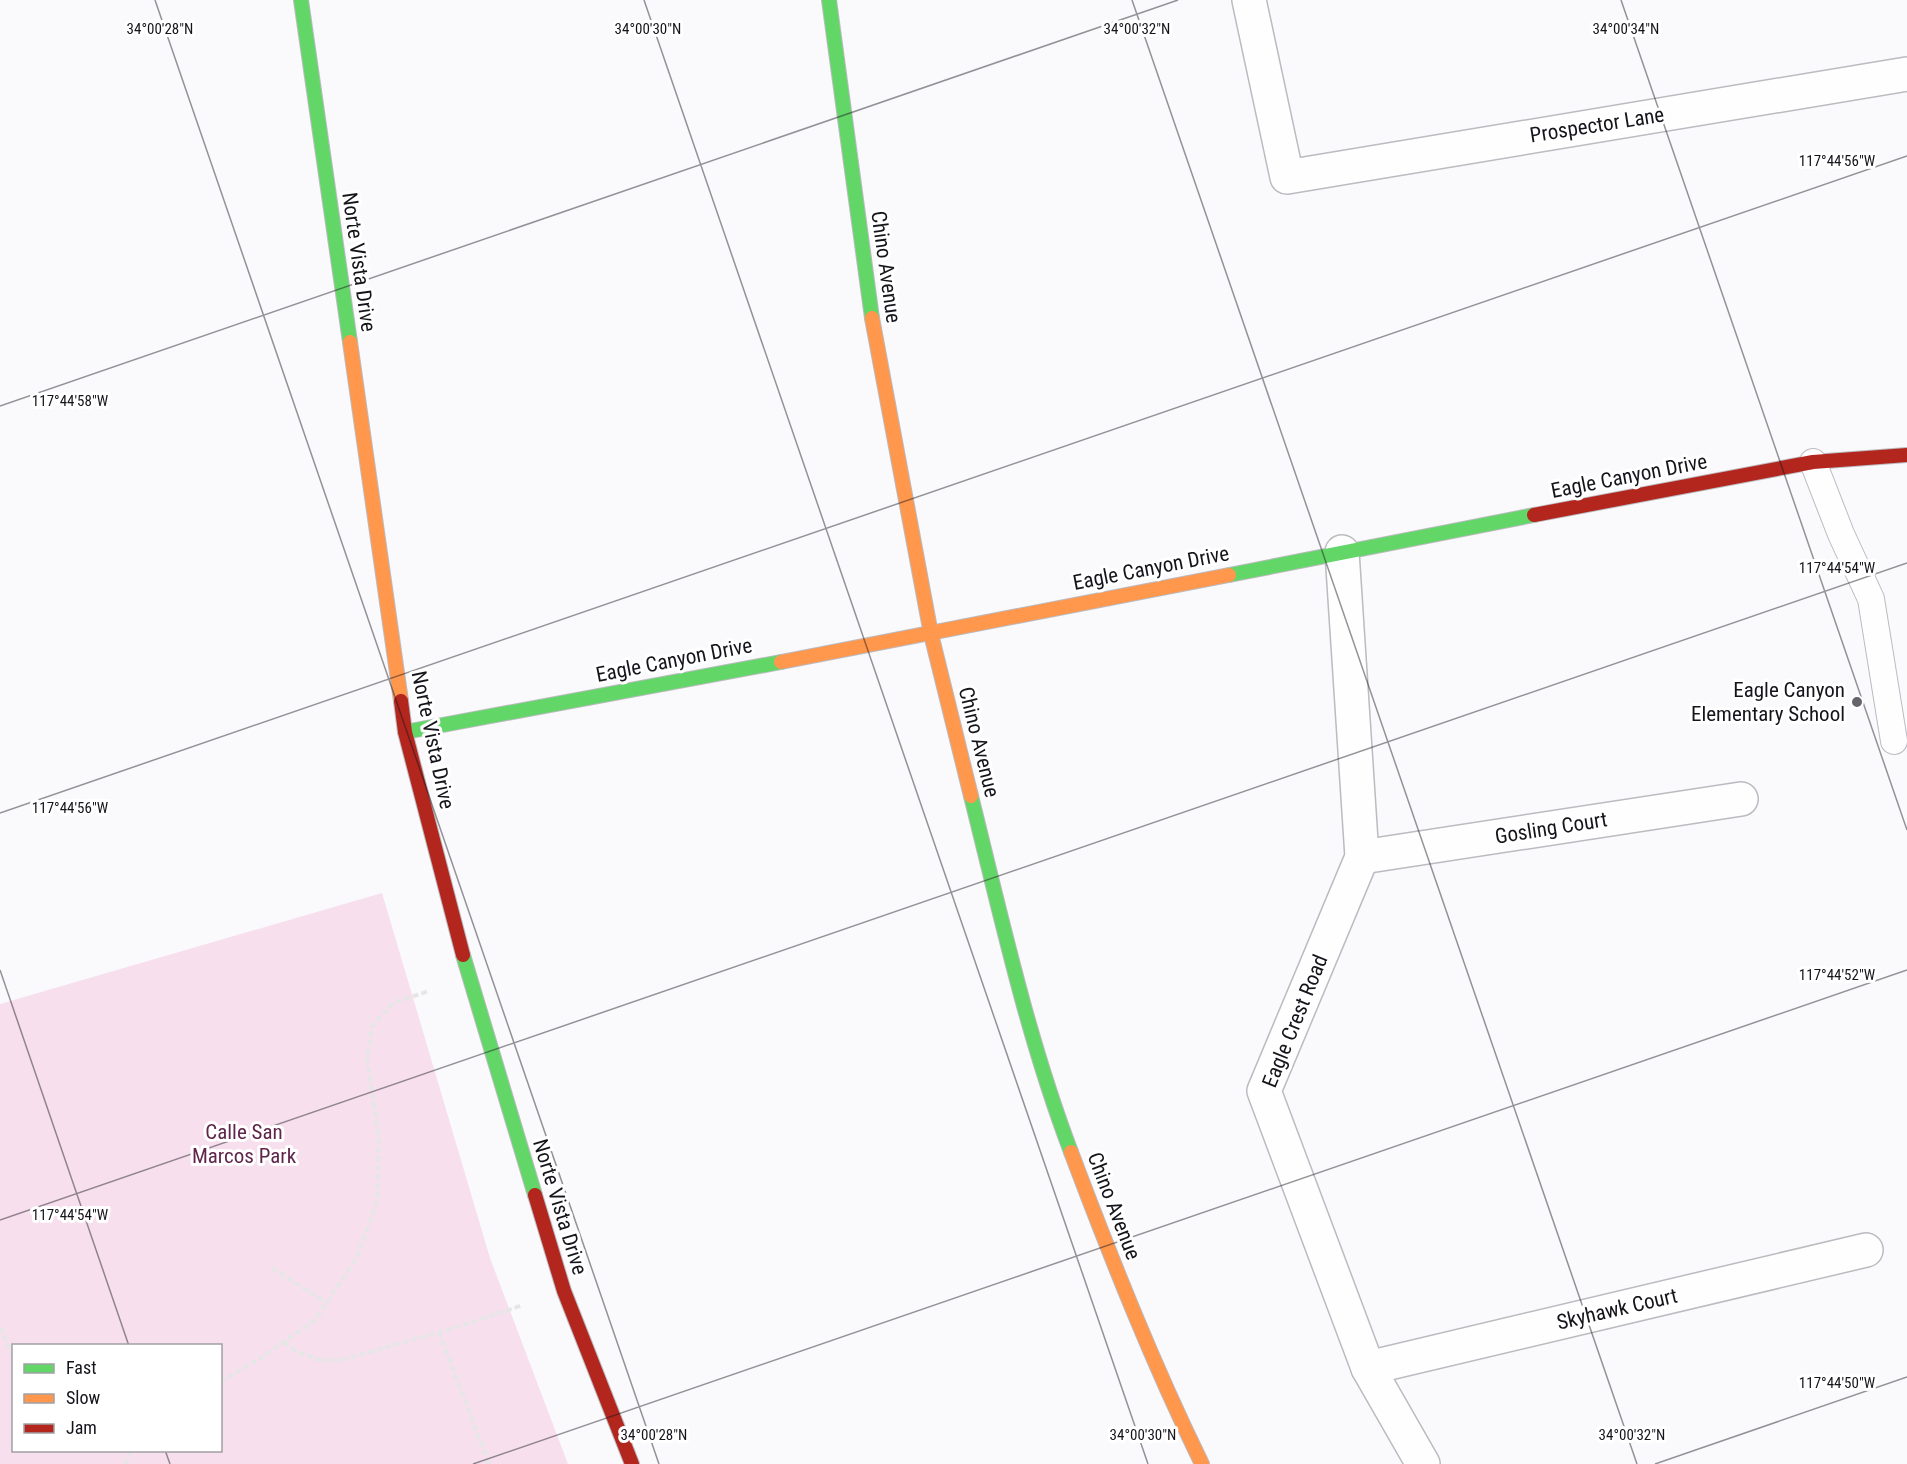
<svg xmlns="http://www.w3.org/2000/svg" width="1907" height="1464" viewBox="0 0 1907 1464" font-family="'Roboto Condensed',sans-serif">
<style>
.green{fill:#f7dfee;fill-rule:evenodd}
.lines{fill:none;stroke-linecap:round;stroke-linejoin:round}
.lane-casing{stroke:#bbbbc0;stroke-width:28}
.street-casing{stroke:#bbbbc0;stroke-width:36}
.fast-casing{stroke:#bbbbc0;stroke-width:16}
.slow-casing{stroke:#bbbbc0;stroke-width:16}
.jam-casing{stroke:#bbbbc0;stroke-width:16}
.path{stroke:#e6e6e6;stroke-width:4;stroke-dasharray:6 3;stroke-linecap:butt}
.lane{stroke:#fefeff;stroke-width:26}
.street{stroke:#fefeff;stroke-width:33}
.fast{stroke:#63d668;stroke-width:14}
.slow{stroke:#ff974d;stroke-width:14}
.jam{stroke:#b3261e;stroke-width:14}
.ticks{fill:none;stroke:#14141b;stroke-width:1.5;stroke-opacity:0.45}
.poi-dot{fill:#64646a;stroke:#fff;stroke-width:2}
.labels{text-anchor:middle;stroke-width:6;stroke-linejoin:round;paint-order:stroke}
.street-label{font-size:21px;fill:#14141b;stroke:#fff}
.poi-label{font-size:21px;fill:#14141b;stroke:#fff;text-anchor:end}
.park-label{font-size:21px;fill:#5f254a;stroke:#fff}
.ticks-label{font-size:15px;text-anchor:middle;fill:#14141b;stroke:#fff;stroke-width:6;stroke-linejoin:round;paint-order:stroke}
</style>
<rect width="100%" height="100%" fill="#fafafd"/>
<!-- green -->
<path class="green" d="M382 893 490 1258 568 1464H0V1004ZM14 1346H220V1450H14Z"/>
<g class="lines">
<defs>
<polyline id="lane" points="1813,462 1841,534 1871,599 1894,741"/>
<g id="street">
<polyline points="1249,0 1287,177 1907,74"/>
<polyline points="1342,552 1362,857 1264,1091 1368,1368 1423,1464"/>
<polyline points="1362,857 1741,799"/>
<polyline points="1368,1368 1866,1250"/>
</g>
<g id="fast">
<polyline points="301,0 350,342"/>
<polyline points="829,0 872,318"/>
<polyline points="1229,575 1534,515"/>
<polyline points="405,732 781,662"/>
<path d="M971 796C1001 916 1027 1036 1071 1152"/>
<polyline points="463,955 535,1195"/>
</g>
<g id="slow">
<polyline points="872,318 931,634 971,796"/>
<polyline points="350,342 401,701"/>
<polyline points="781,662 1229,575"/>
<path d="M1071 1152C1111 1258 1152 1362 1202 1464"/>
</g>
<g id="jam">
<polyline points="1534,515 1813,462 1907,455"/>
<polyline points="401,701 405,732 463,955"/>
<polyline points="535,1195 564,1291 632,1464"/>
</g>
</defs>
<!-- lane casing -->
<use href="#lane" class="lane-casing"/>
<!-- street casing -->
<use href="#street" class="street-casing"/>
<!-- fast casing -->
<use href="#fast" class="fast-casing"/>
<!-- slow casing -->
<use href="#slow" class="slow-casing"/>
<!-- jam casing -->
<use href="#jam" class="jam-casing"/>
<!-- path -->
<g class="path">
<polyline points="272,1268 327,1303"/>
<polyline points="0,1327 14,1359"/>
<polyline points="439,1332 489,1464"/>
<polyline points="284,1342 297,1352 320,1360 342,1360 457,1327 523,1305"/>
<polyline points="220,1382 262,1357 315,1320 357,1257 377,1201 379,1137 367,1059 372,1026 393,1003 429,991"/>
<polyline points="126,1464 130,1450"/>
</g>
<!-- lane -->
<use href="#lane" class="lane"/>
<!-- street -->
<use href="#street" class="street"/>
<!-- fast -->
<use href="#fast" class="fast"/>
<!-- slow -->
<use href="#slow" class="slow"/>
<!-- jam -->
<use href="#jam" class="jam"/>
</g>
<!-- ticks -->
<path class="ticks" d="M155 0 659 1464M644 0 1148 1464M1132 0 1637 1464M1621 0 1907 830M0 406 1178 0M0 813 1907 156M0 970 129 1346M0 1220 1907 563M165 1450 170 1464M473 1464 1907 970M1655 1464 1907 1377"/>
<!-- markers -->
<circle class="poi-dot" cx="1857" cy="702" r="6"/>
<g class="labels">
<!-- street labels -->
<g class="street-label">
<text transform="translate(1597 125) rotate(-9)" y="7">Prospector Lane</text>
<text transform="translate(359 262) rotate(82)" y="7">Norte Vista Drive</text>
<text transform="translate(886 267) rotate(82)" y="7">Chino Avenue</text>
<text transform="translate(1629 476) rotate(-11)" y="7">Eagle Canyon Drive</text>
<text transform="translate(1151 568) rotate(-11)" y="7">Eagle Canyon Drive</text>
<text transform="translate(674 660) rotate(-11)" y="7">Eagle Canyon Drive</text>
<text transform="translate(433 740) rotate(78)" y="7">Norte Vista Drive</text>
<text transform="translate(979 742) rotate(76)" y="7">Chino Avenue</text>
<text transform="translate(1551 828) rotate(-9)" y="7">Gosling Court</text>
<text transform="translate(1295 1021) rotate(-68)" y="7">Eagle Crest Road</text>
<text transform="translate(1114 1206) rotate(69)" y="7">Chino Avenue</text>
<text transform="translate(560 1207) rotate(73)" y="7">Norte Vista Drive</text>
<text transform="translate(1617 1309) rotate(-13)" y="7">Skyhawk Court</text>
</g>
<!-- poi labels -->
<g class="poi-label">
<text x="1845" y="697">Eagle Canyon<tspan x="1845" dy="24">Elementary School</tspan></text>
</g>
<!-- park labels -->
<g class="park-label">
<text x="244" y="1139">Calle San<tspan x="244" dy="24">Marcos Park</tspan></text>
</g>
</g>
<g class="ticks-label">
<text x="160" y="34">34°00'28"N</text>
<text x="648" y="34">34°00'30"N</text>
<text x="1137" y="34">34°00'32"N</text>
<text x="1626" y="34">34°00'34"N</text>
<text x="1837" y="166">117°44'56"W</text>
<text x="70" y="406">117°44'58"W</text>
<text x="1837" y="573">117°44'54"W</text>
<text x="70" y="813">117°44'56"W</text>
<text x="1837" y="980">117°44'52"W</text>
<text x="70" y="1220">117°44'54"W</text>
<text x="1837" y="1388">117°44'50"W</text>
<text x="654" y="1440">34°00'28"N</text>
<text x="1143" y="1440">34°00'30"N</text>
<text x="1632" y="1440">34°00'32"N</text>
</g>
<!-- legend -->
<rect x="12" y="1344" width="210" height="108" fill="#ffffff" stroke="#a1a1a4" stroke-width="1.5"/>
<rect x="24" y="1364" width="30" height="9" fill="#63d668" stroke="#a1a1a4" stroke-width="1.5"/>
<text x="66" y="1374" font-size="18" fill="#14141b">Fast</text>
<rect x="24" y="1394" width="30" height="9" fill="#ff974d" stroke="#a1a1a4" stroke-width="1.5"/>
<text x="66" y="1404" font-size="18" fill="#14141b">Slow</text>
<rect x="24" y="1424" width="30" height="9" fill="#b3261e" stroke="#a1a1a4" stroke-width="1.5"/>
<text x="66" y="1434" font-size="18" fill="#14141b">Jam</text>
</svg>
